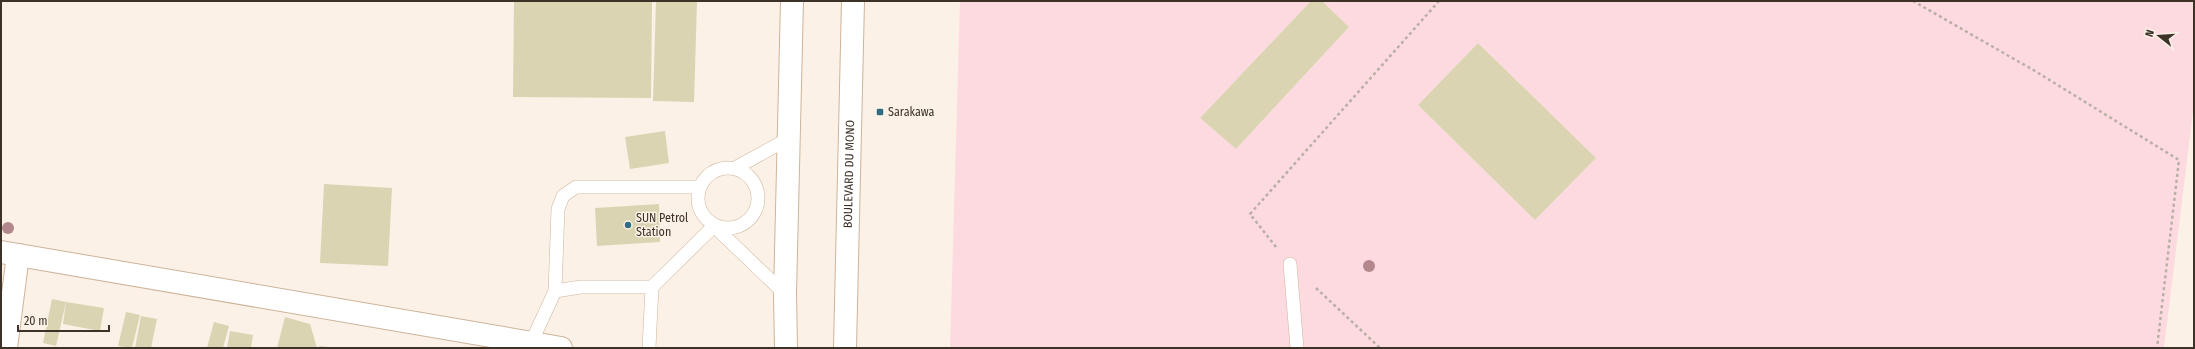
<svg xmlns="http://www.w3.org/2000/svg" width="2195" height="349" viewBox="0 0 2195 349" font-family="'Fira Sans Condensed',sans-serif">
<style>
.green{fill:#fddae0;fill-rule:evenodd}
.building{fill:#dad4b2}
.lines{fill:none;stroke-linecap:round;stroke-linejoin:round}
.lane-casing{stroke:#cdb49a;stroke-width:14}
.street-casing{stroke:#cdb49a;stroke-width:24}
.secondary-casing{stroke:#cdb49a;stroke-width:24}
.highway-casing{stroke:#cdb49a;stroke-width:24}
.path{stroke:#b9afa4;stroke-width:2.5;stroke-dasharray:3 3;stroke-linecap:butt}
.lane{stroke:#fff;stroke-width:13}
.street{stroke:#fff;stroke-width:22}
.secondary{stroke:#fff;stroke-width:22}
.highway{stroke:#fff;stroke-width:22}
.tree{fill:#b4878d}
.poi-dot{fill:#306d83;stroke:#fcf1e6;stroke-width:1.5}
.labels{text-anchor:middle;stroke-width:3;stroke-linejoin:round;paint-order:stroke}
.poi-label{font-size:12px;fill:#3c3227;stroke:#fcf1e6;text-anchor:start}
.street-label{font-size:12px;fill:#3c3227;stroke:#fcf1e6}
</style>
<rect width="100%" height="100%" fill="#fcf1e6"/>
<!-- green -->
<path class="green" d="M960 1H1311L1200 118 1236 149 1349 27 1322 1H2194V103L2164 348H950ZM1478 43 1596 158 1535 220 1418 105Z"/>
<!-- building -->
<g class="building">
<polygon points="514,1 652,1 651,98 513,97"/>
<polygon points="656,1 697,1 694,102 653,101"/>
<polygon points="1311,1 1322,1 1349,27 1236,149 1200,118"/>
<polygon points="1478,43 1596,158 1535,220 1418,105"/>
<polygon points="665,131 669,163 630,169 625,137"/>
<polygon points="324,184 392,188 388,266 320,263"/>
<polygon points="659,204 660,242 597,246 595,208"/>
<polygon points="52,299 66,302 56,346 43,343"/>
<polygon points="66,302 104,308 100,331 63,324"/>
<polygon points="126,312 140,315 132,348 118,346"/>
<polygon points="141,316 157,319 151,348 135,348"/>
<polygon points="285,317 310,324 317,348 277,348"/>
<polygon points="214,322 229,326 223,348 207,348"/>
<polygon points="230,331 253,335 251,348 227,348"/>
<polygon points="319,346 329,347 329,348 319,348"/>
</g>
<g class="lines">
<defs>
<g id="lane">
<circle cx="728" cy="198" r="30"/>
<polyline points="735,168 790,138"/>
<polyline points="1290,264 1297,348"/>
<polyline points="555,291 581,287 652,287 714,226 785,294"/>
<polyline points="531,343 555,291 558,209 563,196 576,187 699,187"/>
<polyline points="649,348 652,287"/>
</g>
<polyline id="street" points="6,348 18,255"/>
<polyline id="secondary" points="1,252 561,348"/>
<g id="highway">
<polyline points="786,348 785,294 792,1"/>
<path id="s1" d="M845 348 853 1"/>
</g>
</defs>
<!-- lane casing -->
<use href="#lane" class="lane-casing"/>
<!-- street casing -->
<use href="#street" class="street-casing"/>
<!-- secondary casing -->
<use href="#secondary" class="secondary-casing"/>
<!-- highway casing -->
<use href="#highway" class="highway-casing"/>
<!-- path -->
<g class="path">
<polyline points="1913,1 2035,71 2179,160 2157,348"/>
<polyline points="1276,247 1250,214 1439,1"/>
<polyline points="1316,288 1380,348"/>
</g>
<!-- lane -->
<use href="#lane" class="lane"/>
<!-- street -->
<use href="#street" class="street"/>
<!-- secondary -->
<use href="#secondary" class="secondary"/>
<!-- highway -->
<use href="#highway" class="highway"/>
</g>
<!-- trees -->
<g class="tree">
<circle cx="8" cy="228" r="6"/>
<circle cx="1369" cy="266" r="6"/>
</g>
<!-- markers -->
<g class="poi-dot">
<rect x="876" y="108" width="8" height="8" rx="2"/>
<circle cx="628" cy="225" r="4"/>
</g>
<g class="labels">
<!-- poi labels -->
<g class="poi-label">
<text x="888" y="116">Sarakawa</text>
<text x="636" y="222">SUN Petrol<tspan x="636" dy="14">Station</tspan></text>
</g>
<!-- street labels -->
<g class="street-label">
<text dy="4" stroke="none"><textPath href="#s1" startOffset="174">BOULEVARD DU MONO</textPath></text>
</g>
</g>
<!-- border -->
<rect width="2195" height="349" fill="none" stroke="#3c3227" stroke-width="4"/>
<!-- north arrow -->
<g transform="translate(2159 36) rotate(287)" stroke="#fcf1e6" stroke-width="3" paint-order="stroke">
<path d="M0-3L7 15L0 10L-7 15Z" fill="#3c3227"/>
<text y="-6" font-size="11" font-weight="bold" text-anchor="middle" fill="#3c3227">N</text>
</g>
<!-- scale -->
<path d="M18 325v6h91v-6" fill="none" stroke="#3c3227" stroke-width="2"/>
<text x="24" y="325" font-size="12" fill="#3c3227" stroke="#fcf1e6" stroke-width="3" paint-order="stroke">20 m</text>
</svg>
